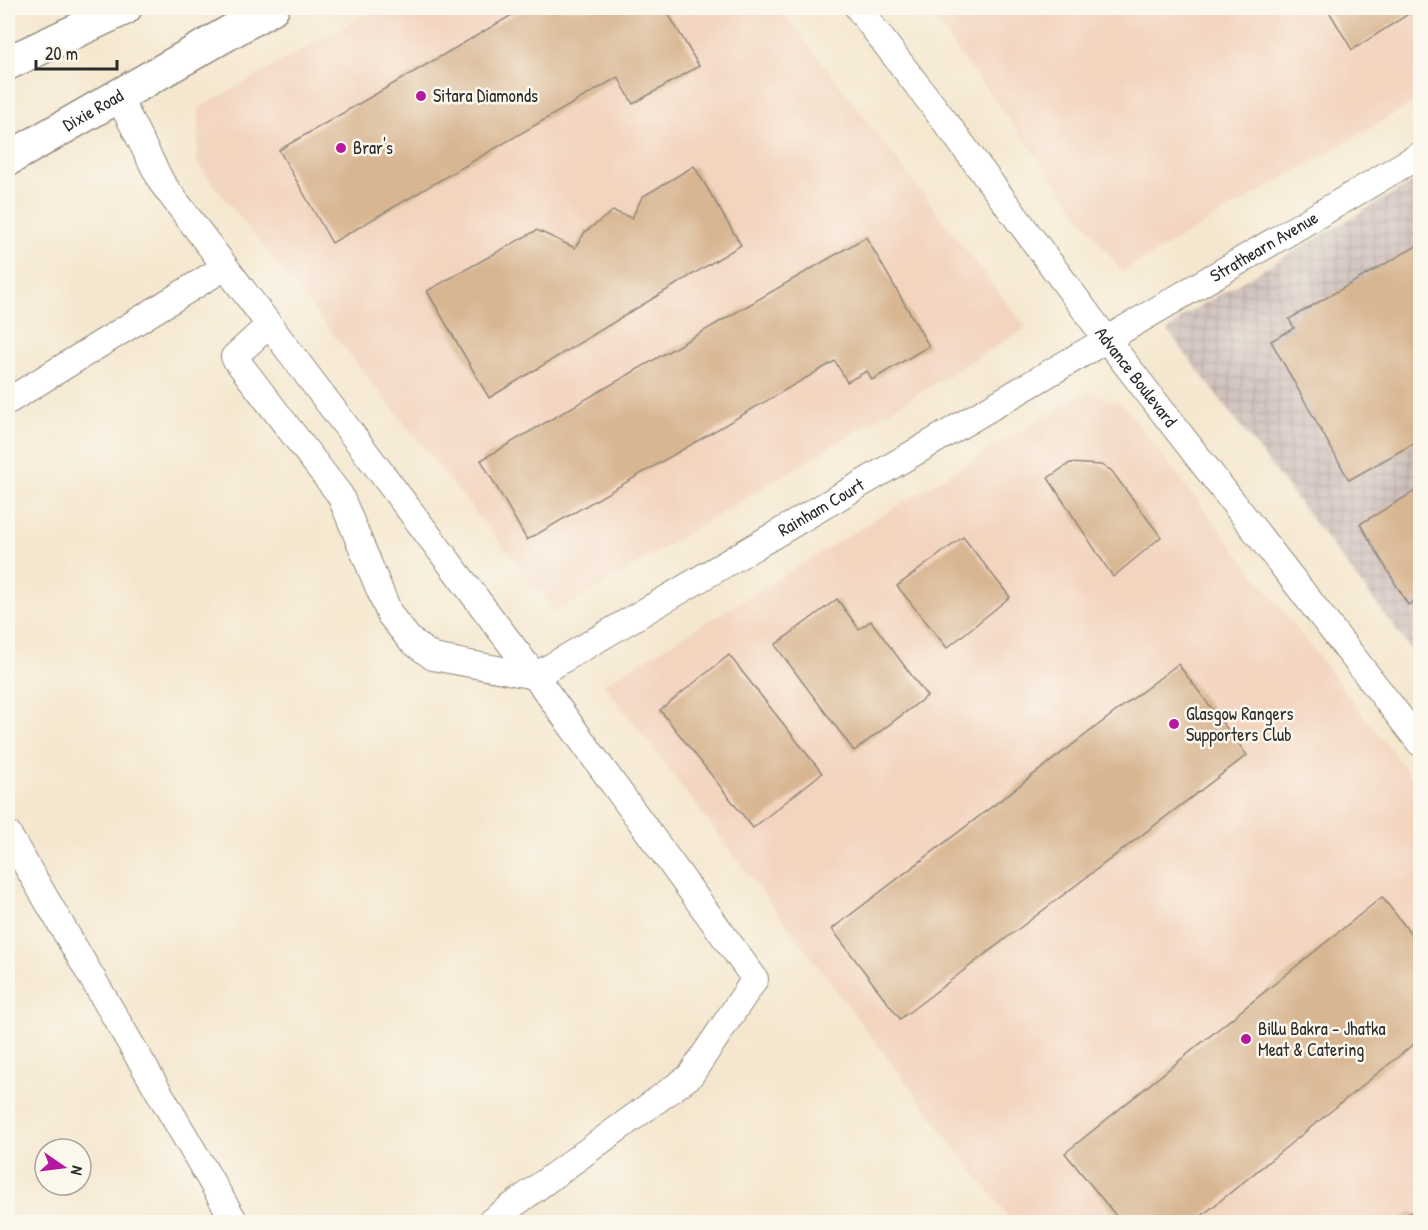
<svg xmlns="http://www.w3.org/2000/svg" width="1428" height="1230" viewBox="0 0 1428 1230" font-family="'Patrick Hand',sans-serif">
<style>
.built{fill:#f3d4bf}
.industrial{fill:url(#industrial-grid)}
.building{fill:#d8b692}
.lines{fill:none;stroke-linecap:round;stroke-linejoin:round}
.minor-casing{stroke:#90897d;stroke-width:28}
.major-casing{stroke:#90897d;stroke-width:36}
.highway-casing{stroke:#90897d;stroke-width:36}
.minor{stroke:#fff;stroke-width:26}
.major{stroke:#fff;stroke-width:33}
.highway{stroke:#fff;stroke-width:33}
.poi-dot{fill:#b5179e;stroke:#fbf7ec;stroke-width:2}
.labels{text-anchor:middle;stroke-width:5;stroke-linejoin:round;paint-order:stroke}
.poi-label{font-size:18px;fill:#2b2b2b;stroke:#fbf7ec;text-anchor:start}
.street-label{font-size:18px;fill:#2b2b2b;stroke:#fbf7ec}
</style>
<defs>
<pattern id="industrial-grid" width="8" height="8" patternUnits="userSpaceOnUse" patternTransform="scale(1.5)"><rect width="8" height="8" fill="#cfc0bb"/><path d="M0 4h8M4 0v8" fill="none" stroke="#b2a5a1"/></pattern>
</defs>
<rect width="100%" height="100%" fill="#fbf7ec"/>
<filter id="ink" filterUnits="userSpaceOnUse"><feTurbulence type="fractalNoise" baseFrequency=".0167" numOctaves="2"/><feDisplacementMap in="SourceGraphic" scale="12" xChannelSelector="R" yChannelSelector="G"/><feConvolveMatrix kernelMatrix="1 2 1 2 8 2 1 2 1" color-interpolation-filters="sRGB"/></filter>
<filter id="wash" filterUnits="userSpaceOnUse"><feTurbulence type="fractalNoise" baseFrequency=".008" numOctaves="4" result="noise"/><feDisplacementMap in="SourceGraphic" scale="24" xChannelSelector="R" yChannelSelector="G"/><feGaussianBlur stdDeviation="1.35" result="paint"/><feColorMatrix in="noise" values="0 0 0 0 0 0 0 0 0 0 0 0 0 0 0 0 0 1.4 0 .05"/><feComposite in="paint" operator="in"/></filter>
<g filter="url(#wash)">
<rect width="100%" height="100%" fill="#f5e7cf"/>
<!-- built -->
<g class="built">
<polygon points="378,8 780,8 1026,328 556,613 197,164 199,108"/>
<polygon points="926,8 1420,8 1420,99 1122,272"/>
<polygon points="1087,391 1124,406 1420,788 1420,1222 1012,1222 604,684"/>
</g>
<!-- industrial -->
<polygon class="industrial" points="1420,178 1420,661 1168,331 1183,316"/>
<g id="blocks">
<!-- building -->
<g class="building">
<polygon points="524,8 665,8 699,66 633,104 618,77 332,243 279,150"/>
<polygon points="1327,8 1418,8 1352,50"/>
<polygon points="694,166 741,245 489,398 427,291 537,230 575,248 585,232 613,211 632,218 642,197"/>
<polygon points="866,237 929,346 872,380 867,371 847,382 835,361 527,540 481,460"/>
<polygon points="1420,244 1420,440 1349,480 1271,341 1294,328 1289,319"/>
<polygon points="1070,463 1101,465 1111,470 1161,537 1113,577 1048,478"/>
<polygon points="1420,488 1420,598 1408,605 1360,524"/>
<polygon points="963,537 1010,597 947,648 897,586"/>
<polygon points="837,599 859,629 871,621 927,696 854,751 775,645"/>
<polygon points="729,655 822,773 753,828 660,710"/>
<polygon points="1178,664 1247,755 900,1019 832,929"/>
<polygon points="1382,897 1420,945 1420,1039 1194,1222 1121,1222 1065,1153"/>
<polygon points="1412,1211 1420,1222 1396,1222"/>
</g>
</g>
</g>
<g filter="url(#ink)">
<use href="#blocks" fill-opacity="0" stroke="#90897d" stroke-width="1.5"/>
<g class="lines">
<defs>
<g id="minor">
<path id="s1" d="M858 8 950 128 1107 340 1420 743"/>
<polyline points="118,96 162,183 535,676 755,979 690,1076 490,1222"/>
<polyline points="269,325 234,357 340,495 390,615 410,640 433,657 535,676"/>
<polyline points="8,401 225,267"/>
<path id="s2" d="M535 676 1420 155"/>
<polyline points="8,834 235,1222"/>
</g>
<g id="major">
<path id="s3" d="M8 159 272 8"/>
</g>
<polyline id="highway" points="8,63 125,8"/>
</defs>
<!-- minor casing -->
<use href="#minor" class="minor-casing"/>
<!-- major casing -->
<use href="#major" class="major-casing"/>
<!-- highway casing -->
<use href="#highway" class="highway-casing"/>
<!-- minor -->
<use href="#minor" class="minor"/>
<!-- major -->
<use href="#major" class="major"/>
<!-- highway -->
<use href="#highway" class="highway"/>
</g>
</g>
<!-- markers -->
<g class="poi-dot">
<circle cx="421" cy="96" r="6"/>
<circle cx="341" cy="148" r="6"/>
<circle cx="1174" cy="724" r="6"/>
<circle cx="1246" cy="1039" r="6"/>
</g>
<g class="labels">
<!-- poi labels -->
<g class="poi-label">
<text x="433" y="102">Sitara Diamonds</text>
<text x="353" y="154">Brar's</text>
<text x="1186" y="720">Glasgow Rangers<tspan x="1186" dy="21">Supporters Club</tspan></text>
<text x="1258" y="1035">Billu Bakra - Jhatka<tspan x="1258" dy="21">Meat &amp; Catering</tspan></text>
</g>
<!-- street labels -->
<g class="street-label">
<text dy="6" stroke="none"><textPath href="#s3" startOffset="98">Dixie Road</textPath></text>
<text dy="6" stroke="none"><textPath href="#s2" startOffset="846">Strathearn Avenue</textPath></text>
<text dy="6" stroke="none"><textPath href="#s1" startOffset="462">Advance Boulevard</textPath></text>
<text dy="6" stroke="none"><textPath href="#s2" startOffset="332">Rainham Court</textPath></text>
</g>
</g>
<!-- margin -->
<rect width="1428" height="1230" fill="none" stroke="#fbf7ec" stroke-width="30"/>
<!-- north arrow -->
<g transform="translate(63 1167) rotate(104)"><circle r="28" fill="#fbf7ec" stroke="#a8a59f" stroke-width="1.5"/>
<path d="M0-4.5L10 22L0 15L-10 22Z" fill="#b5179e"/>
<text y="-9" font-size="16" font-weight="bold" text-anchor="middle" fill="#2b2b2b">N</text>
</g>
<!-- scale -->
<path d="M36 60v9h81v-9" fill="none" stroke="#2b2b2b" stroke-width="3"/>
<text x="45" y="60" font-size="18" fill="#2b2b2b" stroke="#fbf7ec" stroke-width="4.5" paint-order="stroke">20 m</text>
</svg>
